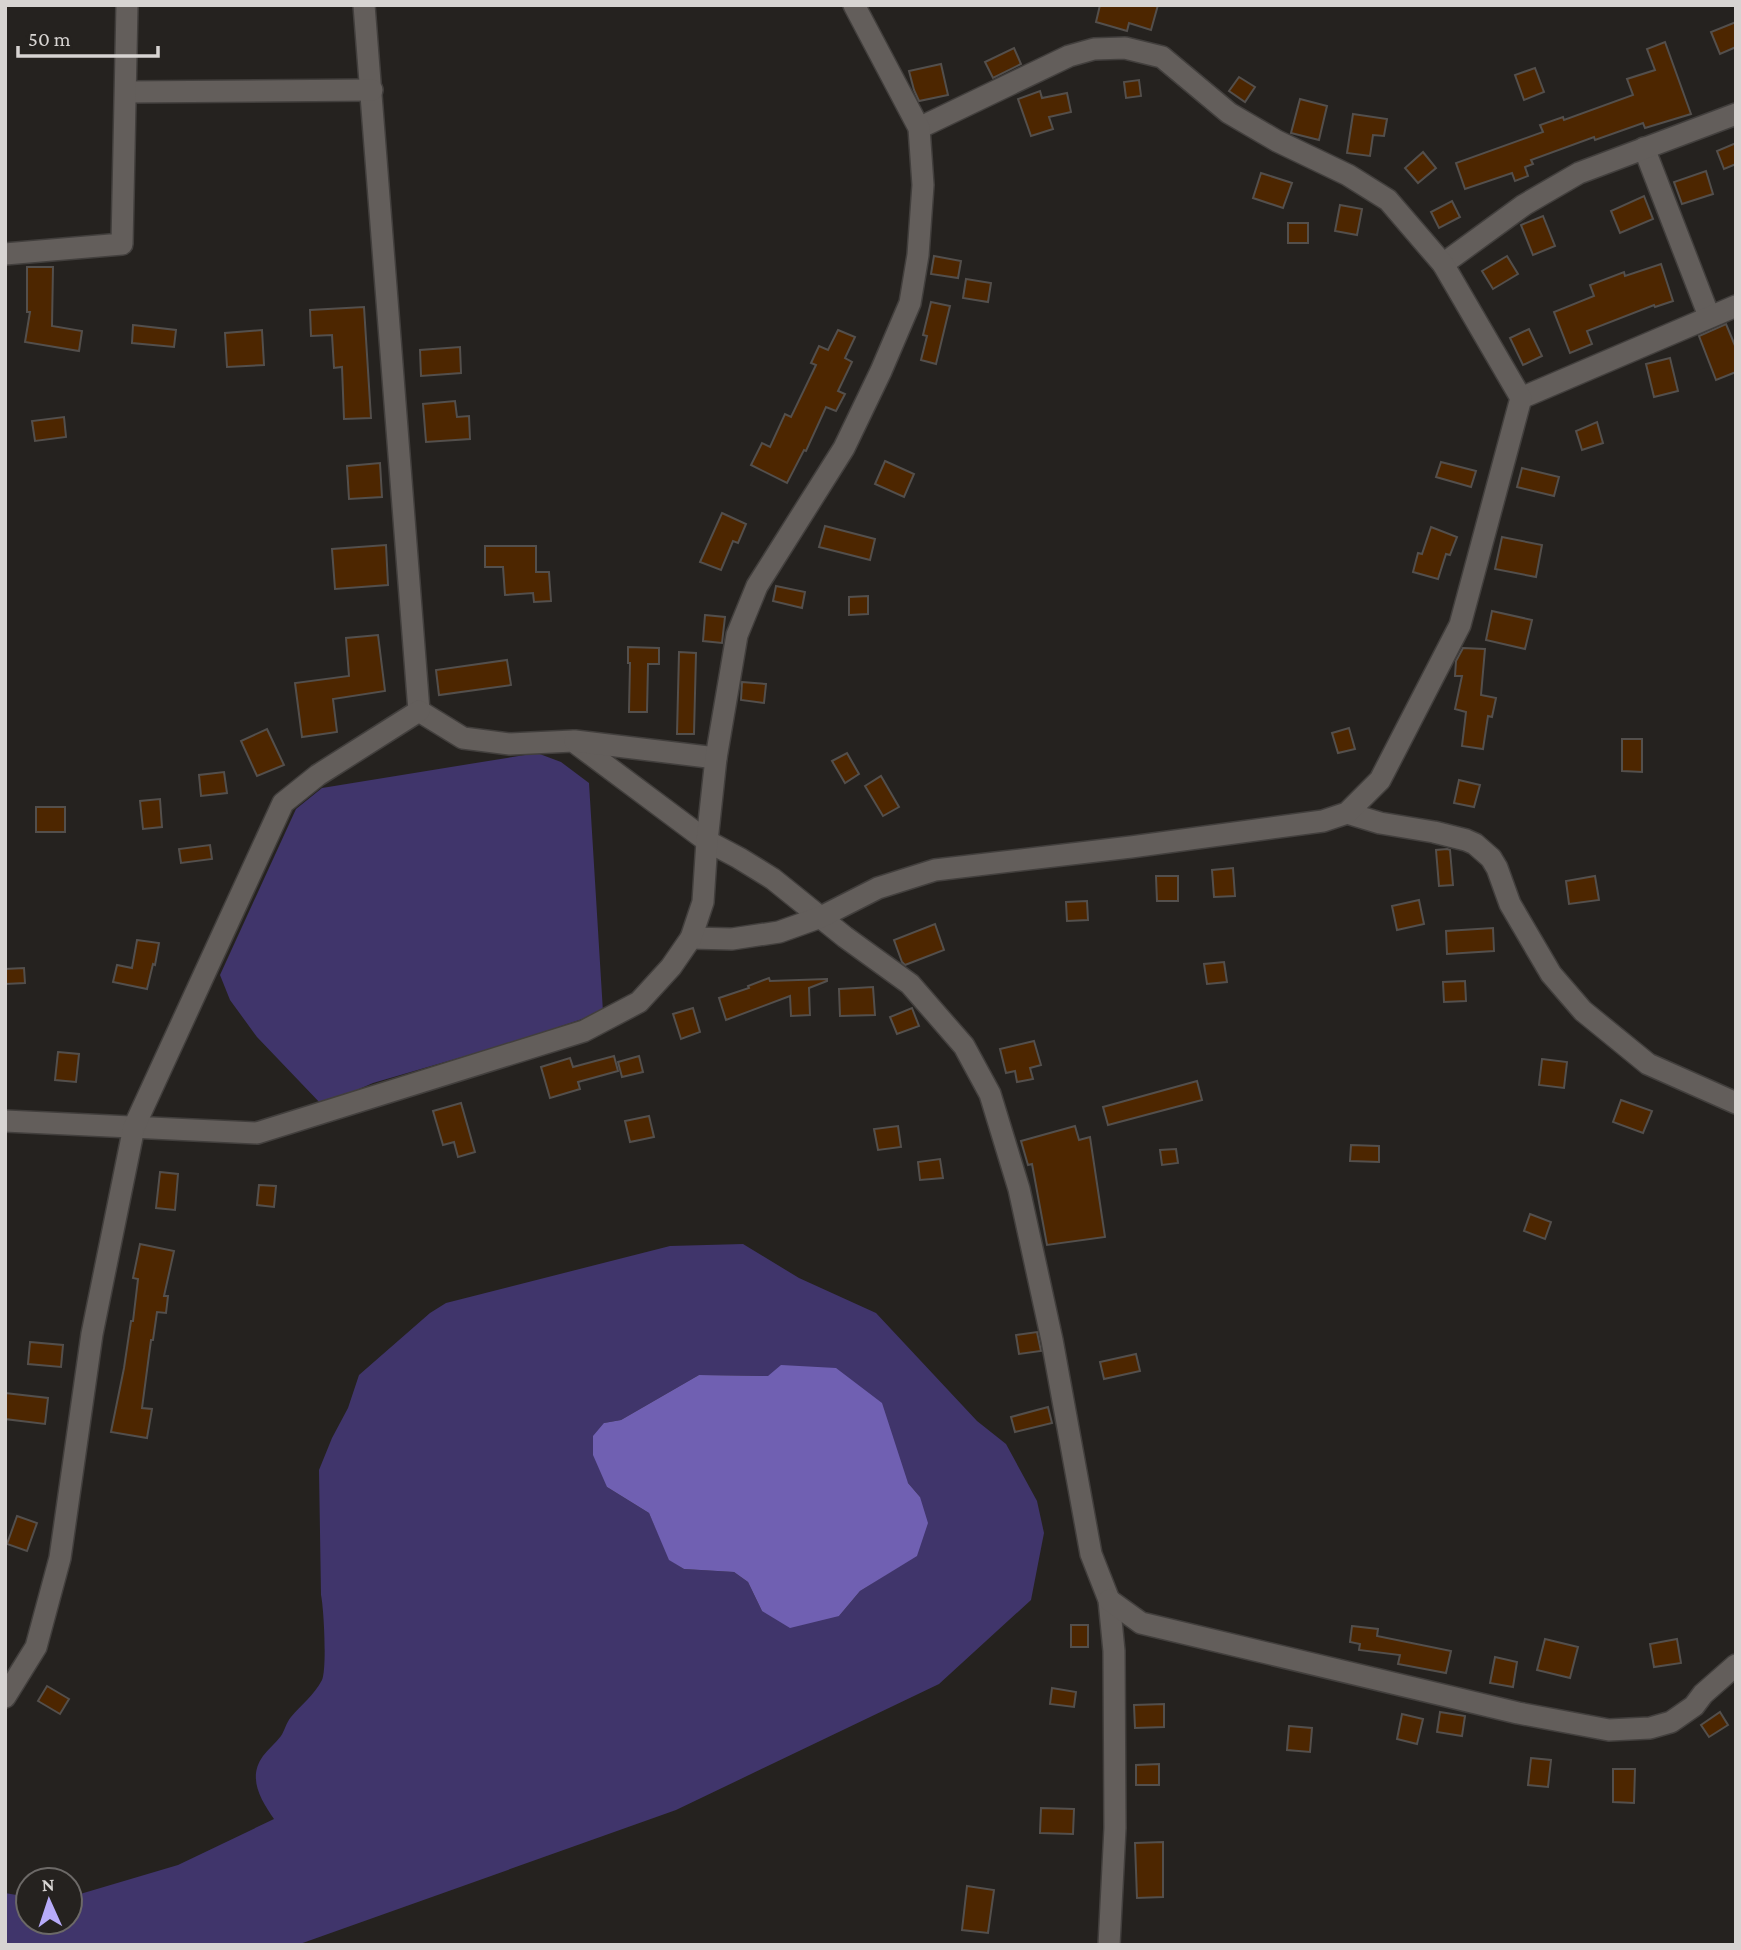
<svg xmlns="http://www.w3.org/2000/svg" width="1741" height="1950" viewBox="0 0 1741 1950" font-family="'Crimson Pro',serif">
<style>
.green{fill:#40356b;fill-rule:evenodd}
.water{fill:#7060b2}
.building{fill:#4d2600;stroke:#534f4c;stroke-width:2}
.lines{fill:none;stroke-linecap:round;stroke-linejoin:round}
.street-casing{stroke:#423f3d;stroke-width:24}
.street{stroke:#635e5b;stroke-width:21}
</style>
<rect width="100%" height="100%" fill="#25221f"/>
<!-- green -->
<g class="green">
<polygon points="537,753 561,762 589,783 603,1012 520,1040 373,1083 322,1105 257,1037 230,1000 220,975 296,809 322,788"/>
<path d="M743 1244 799 1278 876 1313 977 1421 1006 1444 1037 1501 1044 1533 1031 1600 939 1684 676 1810 297 1945H5V1893L28 1897V1922H70V1897L178 1865 274 1819C261 1800 247 1778 263 1756 268 1749 276 1743 281 1736 285 1730 286 1723 291 1717 301 1705 314 1695 322 1680 327 1669 324 1609 321 1595L319 1470 332 1438 348 1408 359 1375 430 1313 446 1303 670 1246ZM699 1375 768 1376 908 1483 920 1497 917 1555 860 1591 839 1616 762 1611 748 1582 734 1572 684 1569 670 1560 649 1513 607 1487 604 1423 621 1420Z"/>
</g>
<!-- water -->
<polygon class="water" points="781,1365 836,1368 882,1403 908,1483 920,1497 928,1523 917,1556 860,1591 839,1616 790,1628 762,1611 748,1582 734,1572 684,1569 669,1560 649,1513 607,1487 593,1455 593,1436 604,1423 621,1420 699,1375 768,1376"/>
<!-- building -->
<g class="building">
<polygon points="1100,5 1158,5 1151,30 1129,23 1127,31 1096,22"/>
<polygon points="1736,22 1736,47 1720,54 1711,32"/>
<polygon points="1665,42 1691,114 1645,128 1643,123 1595,140 1594,137 1531,160 1533,164 1525,167 1528,176 1515,181 1512,173 1465,189 1456,163 1543,132 1540,125 1563,117 1564,120 1633,95 1627,79 1655,70 1647,49"/>
<polygon points="1014,48 1021,64 993,78 985,62"/>
<polygon points="941,64 948,95 919,101 914,90 909,71"/>
<polygon points="1535,68 1544,92 1524,100 1515,75"/>
<polygon points="1239,77 1255,87 1245,102 1229,91"/>
<polygon points="1139,80 1141,96 1126,98 1124,82"/>
<polygon points="1040,91 1042,98 1067,93 1071,112 1049,117 1053,129 1031,136 1018,99"/>
<polygon points="1300,99 1327,106 1319,140 1291,133"/>
<polygon points="1353,114 1387,119 1384,136 1373,135 1370,156 1347,153"/>
<polygon points="1736,143 1736,164 1724,169 1717,151"/>
<polygon points="1423,152 1436,168 1418,183 1405,168"/>
<polygon points="1706,171 1713,194 1682,204 1674,182"/>
<polygon points="1261,173 1292,183 1283,208 1253,198"/>
<polygon points="1644,196 1653,219 1620,233 1611,211"/>
<polygon points="1452,201 1460,217 1439,228 1431,212"/>
<polygon points="1340,205 1362,209 1357,235 1335,231"/>
<polygon points="1543,216 1555,246 1533,255 1521,225"/>
<rect x="1288" y="223" width="20" height="20"/>
<polygon points="934,256 961,261 958,278 931,274"/>
<polygon points="1507,256 1518,274 1493,289 1482,271"/>
<polygon points="1661,264 1673,301 1655,307 1654,305 1587,331 1592,344 1570,353 1554,312 1594,296 1590,285 1624,272 1625,276"/>
<polygon points="27,267 53,267 52,326 82,331 79,351 25,342 30,312 27,312"/>
<polygon points="966,279 991,283 988,302 963,298"/>
<polygon points="931,302 950,306 936,364 921,360 927,336 923,335"/>
<polygon points="364,307 371,418 344,419 342,367 334,368 332,335 311,336 310,310"/>
<polygon points="1726,324 1736,348 1736,372 1716,380 1699,336"/>
<polygon points="133,325 176,330 174,347 132,343"/>
<polygon points="1529,329 1542,356 1523,365 1510,338"/>
<polygon points="262,330 264,365 227,367 225,333"/>
<polygon points="838,330 855,337 845,358 852,362 838,391 845,394 836,411 826,407 806,451 804,450 787,483 751,465 762,443 770,447 785,414 791,417 816,365 811,363 819,346 828,350"/>
<polygon points="460,347 461,373 421,376 420,350"/>
<polygon points="1670,358 1678,391 1654,397 1646,364"/>
<polygon points="455,401 457,417 469,416 470,439 426,442 423,404"/>
<polygon points="64,417 66,437 35,441 32,421"/>
<polygon points="1597,422 1603,443 1582,450 1576,431"/>
<polygon points="885,461 914,474 904,497 875,484"/>
<polygon points="1441,462 1476,471 1471,487 1436,477"/>
<polygon points="380,463 382,497 349,499 347,466"/>
<polygon points="1522,468 1559,477 1554,496 1517,487"/>
<polygon points="722,513 746,524 738,543 733,541 721,570 700,562"/>
<polygon points="825,526 875,539 870,560 819,547"/>
<polygon points="1431,527 1457,537 1450,555 1446,554 1438,579 1413,572 1418,553 1422,554"/>
<polygon points="1502,537 1542,545 1536,577 1495,569"/>
<polygon points="386,545 388,585 335,589 332,549"/>
<polygon points="485,546 536,546 536,572 549,572 551,601 534,602 533,593 505,595 503,567 485,567"/>
<polygon points="776,586 805,592 802,608 773,601"/>
<polygon points="868,596 868,614 849,615 849,597"/>
<polygon points="1492,611 1532,620 1525,649 1486,640"/>
<polygon points="705,615 725,617 722,643 703,641"/>
<polygon points="378,635 385,691 333,699 337,732 302,737 295,683 349,676 346,638"/>
<polygon points="628,647 659,648 659,664 648,664 647,712 629,712 630,663 628,663"/>
<polygon points="1463,648 1485,649 1481,695 1496,698 1492,717 1488,716 1483,749 1462,746 1466,712 1455,709 1462,676 1455,676 1456,661"/>
<polygon points="679,652 696,653 694,734 677,734"/>
<polygon points="507,660 511,685 439,695 436,670"/>
<polygon points="742,682 766,684 764,703 741,700"/>
<polygon points="1349,728 1355,749 1338,753 1332,733"/>
<polygon points="267,729 284,765 257,776 241,741"/>
<polygon points="1622,739 1642,739 1642,772 1622,771"/>
<polygon points="847,753 859,774 845,783 832,761"/>
<polygon points="224,772 227,793 201,796 199,775"/>
<polygon points="881,776 899,807 883,816 865,786"/>
<polygon points="1459,780 1480,785 1474,807 1454,803"/>
<polygon points="160,799 162,827 143,829 140,801"/>
<rect x="36" y="807" width="29" height="25"/>
<polygon points="210,845 212,859 181,863 179,849"/>
<polygon points="1447,849 1450,850 1453,885 1439,886 1436,850"/>
<polygon points="1233,868 1235,896 1214,897 1212,870"/>
<polygon points="1156,876 1178,876 1178,901 1157,901"/>
<polygon points="1595,876 1599,900 1569,904 1566,881"/>
<polygon points="1419,900 1424,924 1397,930 1392,906"/>
<polygon points="1087,901 1088,920 1067,921 1066,902"/>
<polygon points="935,924 944,950 905,965 902,962 894,940"/>
<polygon points="1493,928 1494,951 1447,954 1446,931"/>
<polygon points="137,940 159,943 155,965 153,964 147,989 113,982 117,965 132,968"/>
<polygon points="1224,962 1227,982 1207,984 1204,964"/>
<polygon points="24,968 25,983 5,984 5,969"/>
<polygon points="769,978 770,981 827,979 827,981 809,988 810,1015 791,1016 790,996 726,1020 719,998 749,988 748,986"/>
<polygon points="1465,981 1466,1001 1444,1002 1443,982"/>
<polygon points="873,987 875,1015 840,1016 839,989"/>
<polygon points="693,1008 700,1032 681,1039 673,1014"/>
<polygon points="912,1008 919,1026 897,1034 890,1017"/>
<polygon points="1034,1041 1041,1065 1030,1068 1033,1079 1017,1082 1015,1071 1006,1073 1000,1049"/>
<polygon points="58,1052 79,1054 76,1082 55,1080"/>
<polygon points="614,1056 618,1071 578,1082 580,1089 550,1098 541,1067 570,1058 573,1067"/>
<polygon points="639,1056 643,1072 622,1077 618,1062"/>
<polygon points="1542,1059 1567,1062 1564,1088 1539,1085"/>
<polygon points="1197,1081 1202,1100 1108,1125 1103,1107"/>
<polygon points="1621,1100 1652,1111 1643,1133 1613,1122"/>
<polygon points="461,1103 475,1152 458,1157 454,1142 443,1145 433,1111"/>
<polygon points="649,1116 654,1137 630,1142 625,1121"/>
<polygon points="898,1126 901,1147 878,1150 874,1129"/>
<polygon points="1075,1126 1079,1140 1090,1137 1105,1237 1047,1245 1032,1164 1028,1165 1021,1141"/>
<polygon points="1351,1145 1379,1146 1379,1162 1350,1161"/>
<polygon points="1176,1149 1178,1163 1162,1165 1160,1150"/>
<polygon points="940,1159 943,1178 920,1180 918,1162"/>
<polygon points="160,1172 178,1174 175,1210 156,1208"/>
<polygon points="259,1185 276,1186 274,1207 257,1205"/>
<polygon points="1530,1214 1551,1222 1545,1239 1524,1231"/>
<polygon points="140,1244 174,1251 164,1296 168,1296 166,1313 157,1312 153,1340 151,1340 142,1408 152,1409 147,1438 111,1432 124,1368 131,1321 133,1321 138,1279 133,1278"/>
<polygon points="1037,1332 1041,1351 1019,1354 1016,1335"/>
<polygon points="30,1342 63,1345 61,1367 28,1364"/>
<polygon points="1136,1354 1140,1371 1104,1379 1100,1362"/>
<polygon points="5,1393 48,1398 45,1424 5,1419"/>
<polygon points="1048,1407 1052,1423 1015,1432 1011,1417"/>
<polygon points="17,1516 37,1523 27,1551 7,1544"/>
<rect x="1071" y="1625" width="17" height="22"/>
<polygon points="1352,1626 1378,1629 1377,1636 1451,1651 1446,1673 1398,1664 1400,1655 1359,1650 1360,1644 1350,1642"/>
<polygon points="1545,1639 1578,1647 1570,1678 1537,1670"/>
<polygon points="1677,1639 1681,1663 1654,1667 1650,1644"/>
<polygon points="1495,1657 1517,1662 1513,1687 1490,1683"/>
<polygon points="47,1686 69,1699 60,1714 38,1701"/>
<polygon points="1052,1688 1076,1692 1074,1707 1050,1704"/>
<polygon points="1164,1704 1164,1727 1135,1728 1134,1705"/>
<polygon points="1440,1712 1465,1716 1462,1736 1437,1732"/>
<polygon points="1720,1712 1728,1725 1709,1737 1701,1725"/>
<polygon points="1402,1714 1423,1719 1417,1744 1397,1739"/>
<polygon points="1289,1726 1312,1728 1310,1752 1287,1750"/>
<polygon points="1531,1758 1551,1760 1548,1787 1528,1785"/>
<polygon points="1159,1764 1159,1785 1136,1785 1136,1765"/>
<polygon points="1613,1769 1635,1769 1634,1803 1613,1802"/>
<polygon points="1041,1808 1074,1809 1073,1834 1040,1833"/>
<polygon points="1163,1842 1163,1897 1137,1898 1135,1843"/>
<polygon points="967,1886 994,1890 988,1933 962,1930"/>
</g>
<g class="lines">
<defs>
<g id="street">
<polyline points="364,5 419,711"/>
<polyline points="126,92 372,90"/>
<polyline points="1644,148 1709,316"/>
<polyline points="5,254 122,244 127,5"/>
<polyline points="1443,264 1524,205 1579,173 1736,114"/>
<polyline points="1521,398 1736,306"/>
<polyline points="419,711 463,738 510,744 573,741 707,841 739,858 773,879 845,937 910,984 964,1046 990,1094 1019,1189 1052,1340 1091,1554 1109,1600 1114,1651 1115,1828 1109,1945"/>
<polyline points="575,741 716,758"/>
<polyline points="1347,813 1380,823 1434,832 1466,840 1475,844 1491,858 1497,868 1510,904 1551,974 1583,1011 1648,1064 1736,1103"/>
<polyline points="691,938 732,939 779,932 821,917 878,888 935,870 1131,847 1323,821 1347,813 1380,780 1460,625 1521,398 1443,264 1388,200 1348,175 1277,141 1229,113 1162,57 1125,48 1094,49 1069,56 919,128"/>
<polyline points="5,1121 257,1133 584,1031 639,1002 671,967 691,938 703,902 707,841 716,758 737,635 757,586 844,448 881,371 910,303 918,255 923,185 919,128 854,5"/>
<polyline points="1109,1600 1141,1623 1518,1713 1609,1730 1650,1728 1671,1722 1694,1706 1703,1694 1736,1665"/>
<polyline points="5,1697 36,1647 60,1558 92,1334 134,1127 283,803 318,775 419,711"/>
</g>
</defs>
<!-- street casing -->
<use href="#street" class="street-casing"/>
<!-- street -->
<use href="#street" class="street"/>
</g>
<!-- border -->
<rect width="1741" height="1950" fill="none" stroke="#d7d4d2" stroke-width="14"/>
<!-- north arrow -->
<g transform="translate(49 1901) rotate(357)"><circle r="33" fill="#25221f" stroke="#6c6967" stroke-width="2"/>
<path d="M0-5L12 26L0 18L-12 26Z" fill="#b7abf8"/>
<text y="-10" font-size="19" font-weight="bold" text-anchor="middle" fill="#d7d4d2">N</text>
</g>
<!-- scale -->
<path d="M18 46v10h140v-10" fill="none" stroke="#d7d4d2" stroke-width="3.5"/>
<text x="28" y="46" font-size="21" fill="#d7d4d2" stroke="#25221f" stroke-width="5" paint-order="stroke">50 m</text>
</svg>
